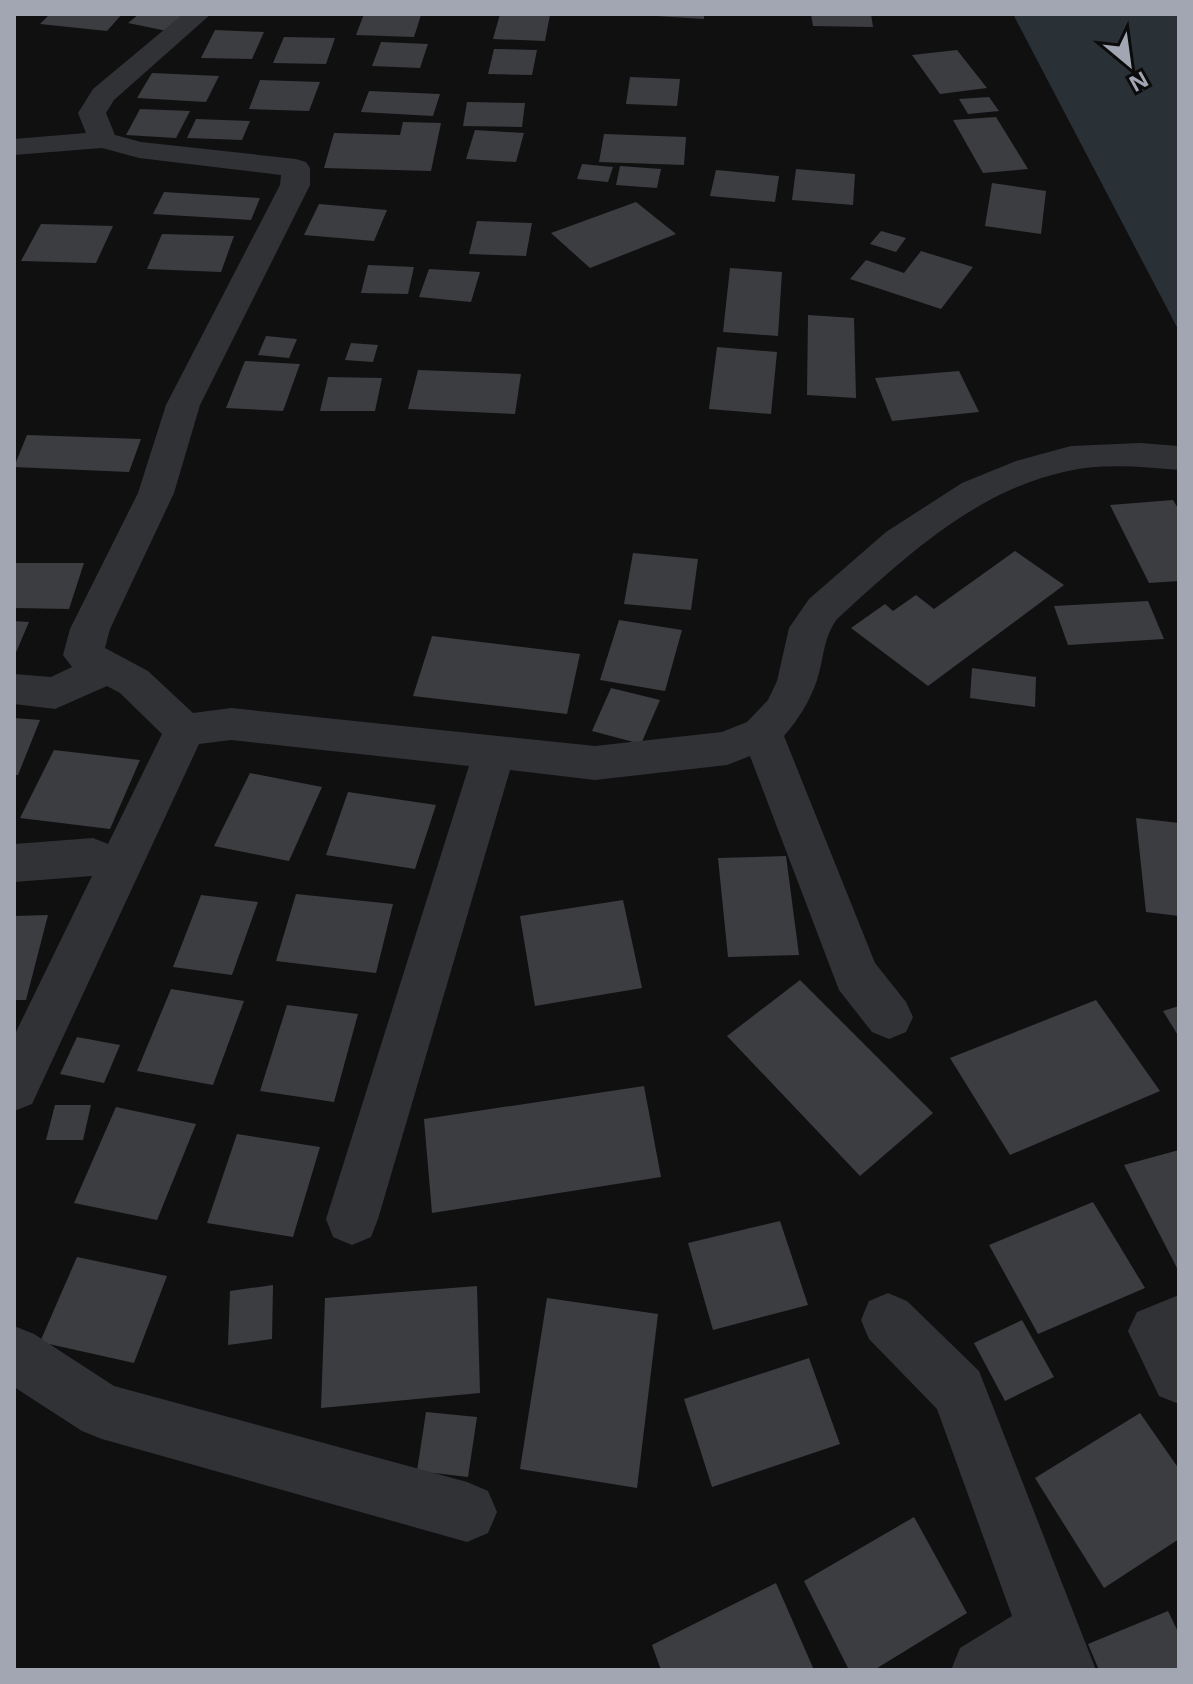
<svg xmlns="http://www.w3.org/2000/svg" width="1193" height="1684" viewBox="0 0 1193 1684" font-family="'Open Sans',sans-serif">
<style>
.water{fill:#293036}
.building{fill:#3c3d41}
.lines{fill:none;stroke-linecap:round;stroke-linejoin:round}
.minor{fill:#313236;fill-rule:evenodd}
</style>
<rect width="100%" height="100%" fill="#101011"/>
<!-- water -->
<polygon class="water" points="1013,14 1179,14 1179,331"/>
<!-- building -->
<g class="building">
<polygon points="50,14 122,14 107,31 40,24"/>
<polygon points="139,14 188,14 167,31 128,23"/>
<polygon points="364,14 392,14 421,15 414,37 356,35"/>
<polygon points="500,14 550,15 545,41 493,39"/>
<polygon points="656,14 704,14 704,19 656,16"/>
<polygon points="811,14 871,14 873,27 813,26"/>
<polygon points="215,30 264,32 252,59 201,58"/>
<polygon points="284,37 335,38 326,64 273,63"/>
<polygon points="381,42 428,44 420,68 372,66"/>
<polygon points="494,49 537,50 532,75 488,74"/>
<polygon points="957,50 987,88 940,94 912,55"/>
<polygon points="152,73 219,76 206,102 137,98"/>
<polygon points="630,77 680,79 677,106 626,104"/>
<polygon points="260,80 320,82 309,111 249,109"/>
<polygon points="369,91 440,94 433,116 361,112"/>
<polygon points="989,97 999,111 968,114 959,99"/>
<polygon points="467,102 525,103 522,127 463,126"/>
<polygon points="140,109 190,111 176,138 126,135"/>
<polygon points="996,117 1028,169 983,173 953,120"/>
<polygon points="196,119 250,121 242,140 187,138"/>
<polygon points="403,122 441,123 431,171 324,168 334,133 400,135"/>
<polygon points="475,130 524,133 516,162 466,159"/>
<polygon points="604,134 686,137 684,165 599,162"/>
<polygon points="582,164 613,167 608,182 577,179"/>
<polygon points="620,166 661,169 657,188 616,185"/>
<polygon points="796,169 855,174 853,205 792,200"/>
<polygon points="716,170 779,176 775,202 710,196"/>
<polygon points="992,183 1046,191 1041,234 985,226"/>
<polygon points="164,192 260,198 251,220 153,214"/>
<polygon points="636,202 676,234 590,268 551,233"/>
<polygon points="319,204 387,210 374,241 304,235"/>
<polygon points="477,221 532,223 526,256 469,254"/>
<polygon points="41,224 113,226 96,263 21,261"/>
<polygon points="881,231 906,238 896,252 870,244"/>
<polygon points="162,234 234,236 221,272 147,269"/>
<polygon points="921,251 973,267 941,309 850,279 866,260 904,273"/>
<polygon points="368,265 414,267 408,294 361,293"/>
<polygon points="730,268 782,272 778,336 723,332"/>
<polygon points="429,269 480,272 471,302 419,297"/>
<polygon points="808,315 854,318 856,398 807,395"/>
<polygon points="266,336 297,339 289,358 258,355"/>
<polygon points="351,343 378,345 373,362 345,360"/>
<polygon points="717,347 777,352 771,414 709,409"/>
<polygon points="245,361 300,364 283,411 226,408"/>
<polygon points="418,370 521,374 515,414 408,409"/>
<polygon points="959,371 979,412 892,421 875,378"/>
<polygon points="328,377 382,378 375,411 320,411"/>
<polygon points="27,435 141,439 129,472 14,467"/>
<polygon points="1173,500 1179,510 1179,581 1149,583 1110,505"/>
<polygon points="1015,551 1064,585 928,686 851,628 885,604 893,611 916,595 934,609"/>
<polygon points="633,553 698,559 691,610 624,604"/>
<polygon points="14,563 84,563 69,609 14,608"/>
<polygon points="1148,601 1164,639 1068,645 1054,606"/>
<polygon points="619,620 682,630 665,691 600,680"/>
<polygon points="14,621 29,622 14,657"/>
<polygon points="432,636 580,654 567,714 413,696"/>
<polygon points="972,668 1036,677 1035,707 970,698"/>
<polygon points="611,688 660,700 641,744 592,731"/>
<polygon points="14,718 40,720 18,775 14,775"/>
<polygon points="54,750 140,760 110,829 20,818"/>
<polygon points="250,773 322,787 289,861 214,846"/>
<polygon points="348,792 436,805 415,869 326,855"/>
<polygon points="1136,818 1179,823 1179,916 1146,912"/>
<polygon points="786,856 799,955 728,957 718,858"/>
<polygon points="296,894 393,904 376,973 276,961"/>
<polygon points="201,895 258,902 232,975 173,967"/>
<polygon points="623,900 642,988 535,1006 520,916"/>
<polygon points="48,915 26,1000 14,1000 14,916"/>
<polygon points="800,980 933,1113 860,1176 727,1036"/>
<polygon points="171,989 244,1001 213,1085 137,1071"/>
<polygon points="1096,1000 1160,1091 1010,1155 950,1058"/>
<polygon points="287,1005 358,1014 334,1102 260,1091"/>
<polygon points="1179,1006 1179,1037 1163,1011"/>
<polygon points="77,1037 120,1045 104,1083 60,1074"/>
<polygon points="644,1086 661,1177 432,1213 424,1119"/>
<polygon points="55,1105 91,1105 83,1140 46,1140"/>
<polygon points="116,1107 196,1124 157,1220 74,1203"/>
<polygon points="237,1134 320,1147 293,1237 207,1223"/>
<polygon points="1179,1150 1179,1272 1124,1165"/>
<polygon points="1093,1202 1145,1288 1038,1334 989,1245"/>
<polygon points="780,1221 808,1305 713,1330 688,1243"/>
<polygon points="77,1257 167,1276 134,1363 40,1342"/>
<polygon points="273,1285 272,1339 228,1345 230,1291"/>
<polygon points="477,1286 480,1393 321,1408 325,1298"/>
<polygon points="547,1298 658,1314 637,1488 520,1469"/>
<polygon points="1022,1320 1054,1377 1005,1401 974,1343"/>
<polygon points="809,1358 840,1444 712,1487 684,1399"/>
<polygon points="426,1412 477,1417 468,1477 417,1471"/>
<polygon points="1140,1413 1179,1469 1179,1539 1104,1588 1035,1478"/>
<polygon points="914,1517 967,1613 874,1670 849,1670 804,1581"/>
<polygon points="776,1583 814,1670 661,1670 652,1645"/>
<polygon points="1168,1611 1179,1634 1179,1670 1099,1670 1088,1644"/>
</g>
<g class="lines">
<!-- minor -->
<g class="minor">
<path d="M183 14H211L114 100 106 113 115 135 141 142 296 159 306 162 310 168V185L200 405 174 493 110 629 105 648 148 671 193 713 231 708 595 746 722 732 747 722 768 700 777 681 789 628 809 599 886 532 962 483 1016 461 1071 446 1140 443 1179 446V470C1144 467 1103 463 1068 471 976 490 904 558 837 619 823 638 824 659 817 680 810 701 798 720 784 736L875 963 906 1002 913 1017 906 1032 889 1039 872 1032 839 990 750 756 727 765 595 780 510 770 378 1219 371 1237 352 1245 333 1237 326 1219 469 766 231 740 199 744 32 1104 14 1111V1036L92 876 14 882V844L93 838 108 844 162 734 120 693 107 686 55 709 14 704V674L51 677 72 667 63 655 70 629 138 493 166 405 280 185 281 175 139 158 102 148 14 155V139L86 133 78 113 93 89Z"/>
<polygon points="888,1293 907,1301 979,1371 1096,1670 951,1670 960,1648 1012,1616 937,1409 869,1339 861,1320 869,1301"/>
<polygon points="1179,1295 1179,1404 1159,1396 1128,1331 1137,1312"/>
<polygon points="14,1326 34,1334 114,1386 467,1482 488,1491 497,1512 488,1533 467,1542 102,1439 82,1431 14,1387"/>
</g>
</g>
<!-- border -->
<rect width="1193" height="1684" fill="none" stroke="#a1a6b2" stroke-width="32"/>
<!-- north arrow -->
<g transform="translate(1129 64) rotate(151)" stroke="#0b0b0c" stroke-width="6" paint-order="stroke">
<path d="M0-6L14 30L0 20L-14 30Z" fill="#a1a6b2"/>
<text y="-12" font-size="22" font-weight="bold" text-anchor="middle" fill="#a1a6b2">N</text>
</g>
</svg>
